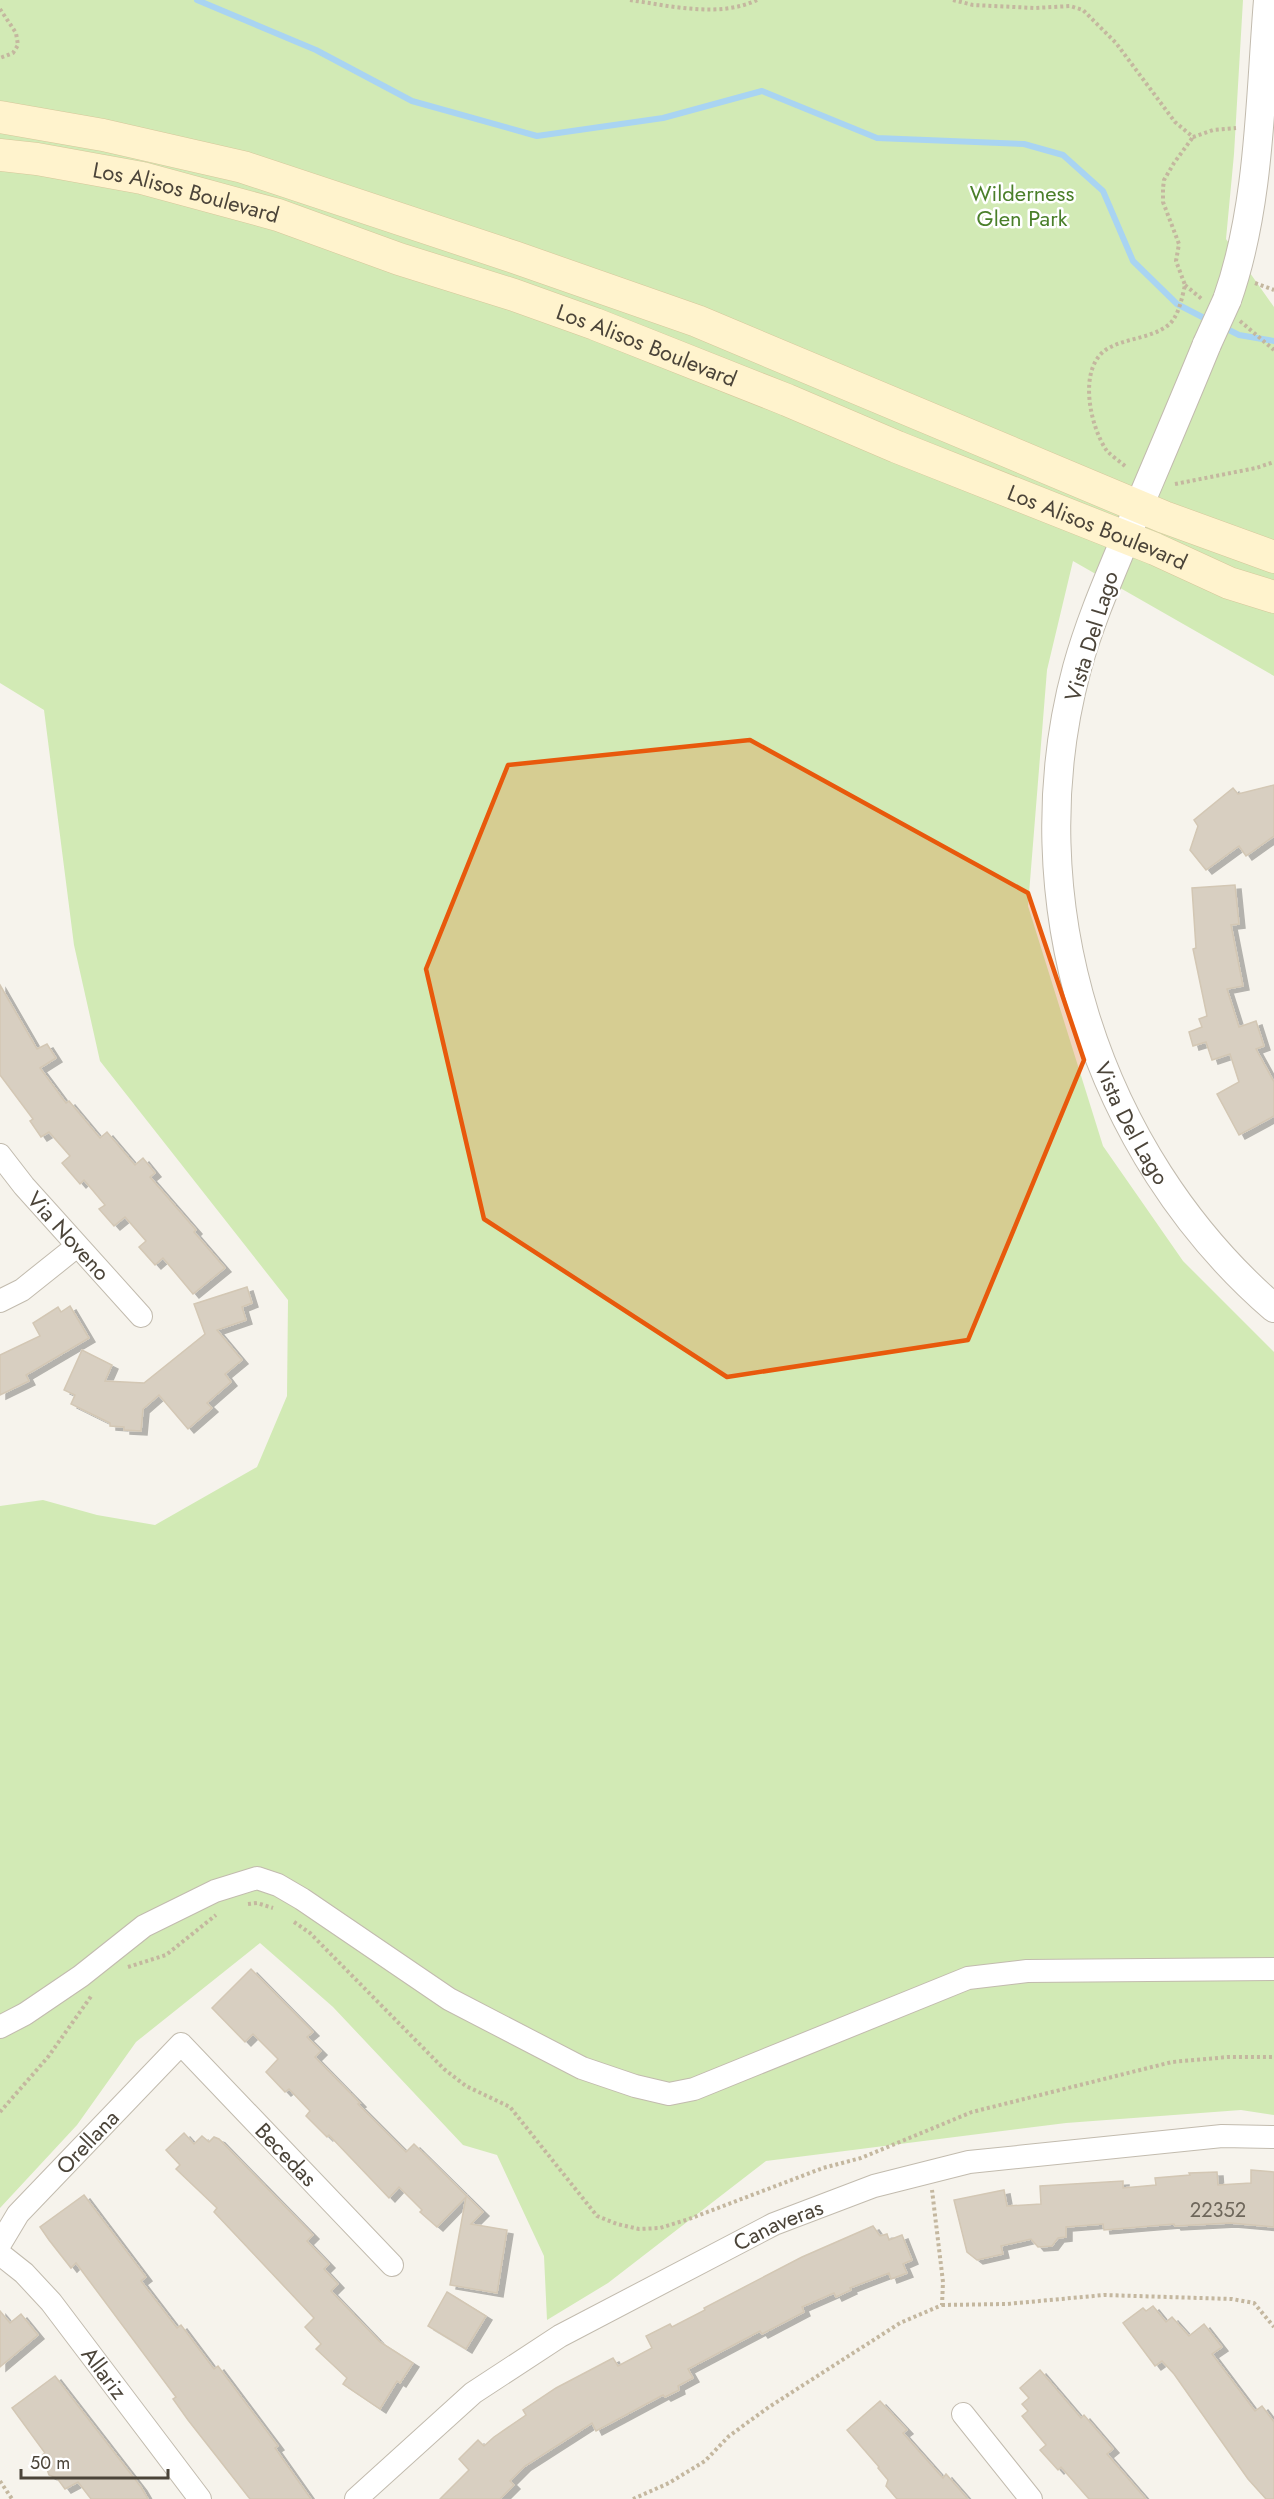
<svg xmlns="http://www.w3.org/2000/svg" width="1274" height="2499" viewBox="0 0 1274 2499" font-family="Jost,sans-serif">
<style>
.green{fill:#d2eab5}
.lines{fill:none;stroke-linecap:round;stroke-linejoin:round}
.stream{stroke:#a9d4f2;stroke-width:6}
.building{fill:#d8cfc1;stroke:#d3c7b4;stroke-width:1.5;filter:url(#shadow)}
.minor-casing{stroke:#c2bbae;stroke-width:24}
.tertiary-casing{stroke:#c2bbae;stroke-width:30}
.secondary-casing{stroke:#d6c79b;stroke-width:33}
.path{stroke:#c4b79f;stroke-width:4;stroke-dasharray:3 3;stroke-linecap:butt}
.minor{stroke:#fff;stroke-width:22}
.tertiary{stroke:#fff;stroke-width:28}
.secondary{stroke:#fff3cd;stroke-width:32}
.tertiary-bridge-casing{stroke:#c2bbae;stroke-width:30;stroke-linecap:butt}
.tertiary-bridge{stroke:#fff;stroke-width:28}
.marked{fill:#e8590c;fill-opacity:0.2;stroke:#e8590c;stroke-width:4.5;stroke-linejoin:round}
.labels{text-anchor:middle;stroke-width:5;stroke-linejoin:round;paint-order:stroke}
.number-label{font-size:20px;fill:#6e675b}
.street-label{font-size:22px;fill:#4b4439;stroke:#fff}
.park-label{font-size:22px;fill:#4a7f2a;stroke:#fff}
</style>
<defs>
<filter id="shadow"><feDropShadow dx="6" dy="4" stdDeviation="0" flood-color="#0004"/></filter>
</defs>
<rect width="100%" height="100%" fill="#f6f3ec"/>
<!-- green -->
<polygon class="green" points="0,0 1243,0 1234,154 1226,239 1274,307 1274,676 1073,561 1047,670 1028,906 1103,1146 1183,1261 1274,1352 1274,2115 1241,2110 1066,2123 766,2161 608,2283 547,2320 544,2256 497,2155 463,2145 333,2007 260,1943 136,2042 77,2125 0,2208 0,1506 43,1500 97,1515 155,1525 257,1467 287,1396 288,1300 100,1061 74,945 44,710 0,683"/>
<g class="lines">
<!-- stream -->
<g class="stream">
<polyline points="197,0 316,50 412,101 537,136 663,118 762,91 877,138 1024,144 1063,155 1103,191 1133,261 1177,304 1208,320"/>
<polyline points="1223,327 1239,335 1274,341"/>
</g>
</g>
<!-- building -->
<g class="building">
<polygon points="1274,785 1274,836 1246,856 1239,846 1206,870 1190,850 1198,826 1194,820 1233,788 1238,794"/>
<polygon points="1235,885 1239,924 1231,925 1243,986 1227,989 1239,1027 1256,1021 1264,1046 1256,1049 1274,1082 1274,1116 1239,1135 1217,1094 1239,1082 1230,1054 1212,1060 1206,1042 1193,1046 1189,1032 1202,1027 1199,1019 1207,1016 1193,949 1196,948 1192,888"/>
<polygon points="0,985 37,1049 47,1044 56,1058 40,1068 66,1103 69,1101 100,1138 107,1132 135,1165 143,1158 155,1173 150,1177 196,1230 194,1232 225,1268 193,1294 163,1258 155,1265 139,1247 146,1241 125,1217 114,1226 99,1209 105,1205 84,1180 80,1184 62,1163 70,1156 49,1132 41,1137 30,1121 33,1119 0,1075"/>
<polygon points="247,1287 252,1303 242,1307 246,1320 217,1330 242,1360 225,1374 231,1382 207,1403 212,1408 188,1429 159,1395 143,1409 141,1431 124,1430 124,1427 110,1426 110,1423 71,1404 75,1395 64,1390 82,1350 112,1365 105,1381 144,1383 205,1334 194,1304"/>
<polygon points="70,1306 89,1338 26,1375 29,1381 0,1395 0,1355 40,1336 33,1323 58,1307 61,1312"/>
<polygon points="251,1969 313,2032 307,2037 321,2051 315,2057 360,2103 358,2104 406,2152 414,2144 483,2212 471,2224 507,2230 497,2293 450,2285 466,2197 437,2227 420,2212 422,2210 399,2187 389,2198 329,2135 327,2137 306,2116 310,2111 289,2089 285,2092 266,2072 278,2059 253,2034 245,2042 212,2008"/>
<polygon points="184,2133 194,2144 202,2136 209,2142 214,2137 219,2139 313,2235 307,2241 329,2264 324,2269 338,2284 331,2291 380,2342 413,2363 400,2383 397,2381 380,2409 343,2384 347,2378 316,2349 321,2344 305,2327 314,2318 214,2212 217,2208 176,2169 180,2165 166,2150"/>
<polygon points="1251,2170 1274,2172 1274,2227 1230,2223 1175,2226 1174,2224 1104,2230 1103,2224 1066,2227 1066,2237 1058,2238 1052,2246 1038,2247 1031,2239 1001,2246 1003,2254 977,2260 967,2252 954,2200 1004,2190 1007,2206 1041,2204 1040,2186 1123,2181 1123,2188 1156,2185 1155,2178 1190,2175 1189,2173 1217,2172 1218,2185 1251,2183"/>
<polygon points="84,2195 146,2277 141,2281 177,2328 181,2325 214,2369 218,2366 278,2446 275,2448 311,2499 250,2499 188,2420 173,2399 176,2397 76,2263 71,2268 49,2240 40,2227"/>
<polygon points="873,2226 880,2236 887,2234 889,2240 902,2235 912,2260 903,2264 907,2273 891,2279 889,2273 850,2288 851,2290 836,2297 834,2293 802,2307 804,2312 762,2334 760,2331 688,2369 693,2378 678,2386 679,2390 665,2397 663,2395 596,2431 592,2423 525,2466 510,2481 514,2485 500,2499 440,2499 469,2470 459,2459 478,2440 484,2446 494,2437 526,2415 523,2410 556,2388 613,2358 618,2366 652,2348 646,2336 670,2324 672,2327 705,2310 704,2308 802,2257"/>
<polygon points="447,2292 486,2316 466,2349 428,2326"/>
<polygon points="1153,2306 1166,2322 1172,2317 1189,2336 1204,2324 1222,2347 1212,2354 1255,2411 1262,2406 1274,2422 1274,2499 1266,2499 1248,2479 1174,2374 1162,2361 1155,2366 1123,2323 1143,2308 1146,2311"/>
<polygon points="0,2311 10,2323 21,2314 38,2335 0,2367"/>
<polygon points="1040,2370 1081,2418 1084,2415 1113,2449 1107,2454 1146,2499 1089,2499 1061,2467 1058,2470 1040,2450 1046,2445 1022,2416 1028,2411 1022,2404 1029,2398 1020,2388"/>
<polygon points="55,2376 141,2487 148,2499 91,2499 78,2482 65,2489 57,2478 49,2475 42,2455 45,2453 12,2408"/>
<polygon points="880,2401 907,2430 903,2433 943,2478 946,2474 968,2499 897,2499 886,2486 888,2480 878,2468 879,2467 847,2430"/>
</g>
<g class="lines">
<defs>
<g id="minor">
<path id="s1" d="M0 1155 24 1186 141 1316"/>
<polyline points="0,1301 22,1290 77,1246"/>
<polyline points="0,2027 25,2014 81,1976 144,1926 215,1891 257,1878 278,1885 302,1899 449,1999 582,2068 635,2086 669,2094 694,2089 968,1978 1027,1971 1274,1969"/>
<path id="s2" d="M0 2244 18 2214 181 2044 392 2265"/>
<path id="s3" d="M0 2254 24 2273 51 2302 200 2499"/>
<polyline points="963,2414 1031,2499"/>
<path id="s4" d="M356 2499 473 2393 560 2336 774 2224 874 2186 969 2162 1222 2136 1274 2137"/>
</g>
<g id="tertiary">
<path d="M1227 300C1260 207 1260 98 1268 0"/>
<path id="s5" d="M1207 344C1183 403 1158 461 1133 520 1113 569 1091 617 1077 668 1015 898 1095 1153 1274 1308"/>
</g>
<g id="secondary">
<polyline points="0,117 103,135 243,167 514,257 697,321 1164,517 1274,557"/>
<path id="s6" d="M0 155 37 159 142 178 278 215 399 259 514 295 595 324 787 400 897 447 1155 549 1229 583 1274 597"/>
</g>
</defs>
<!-- minor casing -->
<use href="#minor" class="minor-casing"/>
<!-- tertiary casing -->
<use href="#tertiary" class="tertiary-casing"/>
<!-- secondary casing -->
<use href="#secondary" class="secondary-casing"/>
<!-- path -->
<g class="path">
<path d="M630 0C670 6 720 18 757 0"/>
<polyline points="953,0 973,5 1035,8 1070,6 1083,10 1116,43 1175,122 1193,137 1213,130 1236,128"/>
<polyline points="0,9 16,33 18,45 13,53 0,58"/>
<polyline points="1255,283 1274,290"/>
<polyline points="1185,285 1203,300"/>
<polyline points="1240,321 1274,350"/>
<path d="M1125 466C1119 461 1112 456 1107 451 1090 427 1077 368 1107 349 1125 338 1149 339 1167 326 1178 319 1182 298 1185 285L1176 261 1179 244 1163 202V188L1164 180 1174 163 1193 137"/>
<polyline points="1175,484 1256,468 1274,462"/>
<polyline points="248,1904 257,1903 273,1908"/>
<polyline points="294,1922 310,1933 444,2069 466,2086 510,2107 597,2216 617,2224 639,2229 660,2228 689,2219 823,2168 861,2158 972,2112 1172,2062 1228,2057 1274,2057"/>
<polyline points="128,1967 166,1955 216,1915"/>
<polyline points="0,2112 48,2057 92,1995"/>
<polyline points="942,2305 1007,2304 1104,2295 1232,2299 1254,2303 1274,2327"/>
<polyline points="0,2481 12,2499"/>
<polyline points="633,2499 669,2483 705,2461 729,2436 769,2407 900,2323 942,2305 943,2282 932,2190"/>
</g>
<!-- minor -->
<use href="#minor" class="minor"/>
<!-- tertiary -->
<use href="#tertiary" class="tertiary"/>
<!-- secondary -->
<use href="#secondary" class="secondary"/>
<defs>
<polyline id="tertiary-bridge" points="1207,344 1227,300"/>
</defs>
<!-- tertiary-bridge casing -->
<use href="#tertiary-bridge" class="tertiary-bridge-casing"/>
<!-- tertiary-bridge -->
<use href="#tertiary-bridge" class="tertiary-bridge"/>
</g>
<!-- marked area -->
<path class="marked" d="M750 740 1028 893 1084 1060 968 1340 727 1377 484 1219 426 969 508 765Z"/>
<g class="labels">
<!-- number labels -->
<g class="number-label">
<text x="1218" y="2217">22352</text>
</g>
<!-- street labels -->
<g class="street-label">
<text dy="8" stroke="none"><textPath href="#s6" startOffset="190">Los Alisos Boulevard</textPath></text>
<text dy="8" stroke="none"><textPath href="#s6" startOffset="676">Los Alisos Boulevard</textPath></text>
<text dy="8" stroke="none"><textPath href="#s6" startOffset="1162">Los Alisos Boulevard</textPath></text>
<text transform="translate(1091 636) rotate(-73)" y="8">Vista Del Lago</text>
<text dy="8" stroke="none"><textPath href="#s5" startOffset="819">Vista Del Lago</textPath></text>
<text dy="8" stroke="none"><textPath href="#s1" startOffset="106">Via Noveno</textPath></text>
<text dy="8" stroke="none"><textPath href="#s2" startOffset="135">Orellana</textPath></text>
<text dy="8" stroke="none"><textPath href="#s2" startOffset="423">Becedas</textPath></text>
<text dy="8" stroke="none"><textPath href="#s4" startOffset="507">Canaveras</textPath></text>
<text dy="8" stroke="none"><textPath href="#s3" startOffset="159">Allariz</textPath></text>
</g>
<!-- park labels -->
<g class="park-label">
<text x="1022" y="201">Wilderness<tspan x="1022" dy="25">Glen Park</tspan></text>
</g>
</g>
<!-- scale -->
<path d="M21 2469v9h147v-9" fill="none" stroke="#4b4439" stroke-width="3"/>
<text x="30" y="2469" font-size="18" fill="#4b4439" stroke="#ffffff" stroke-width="4.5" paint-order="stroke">50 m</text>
</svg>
